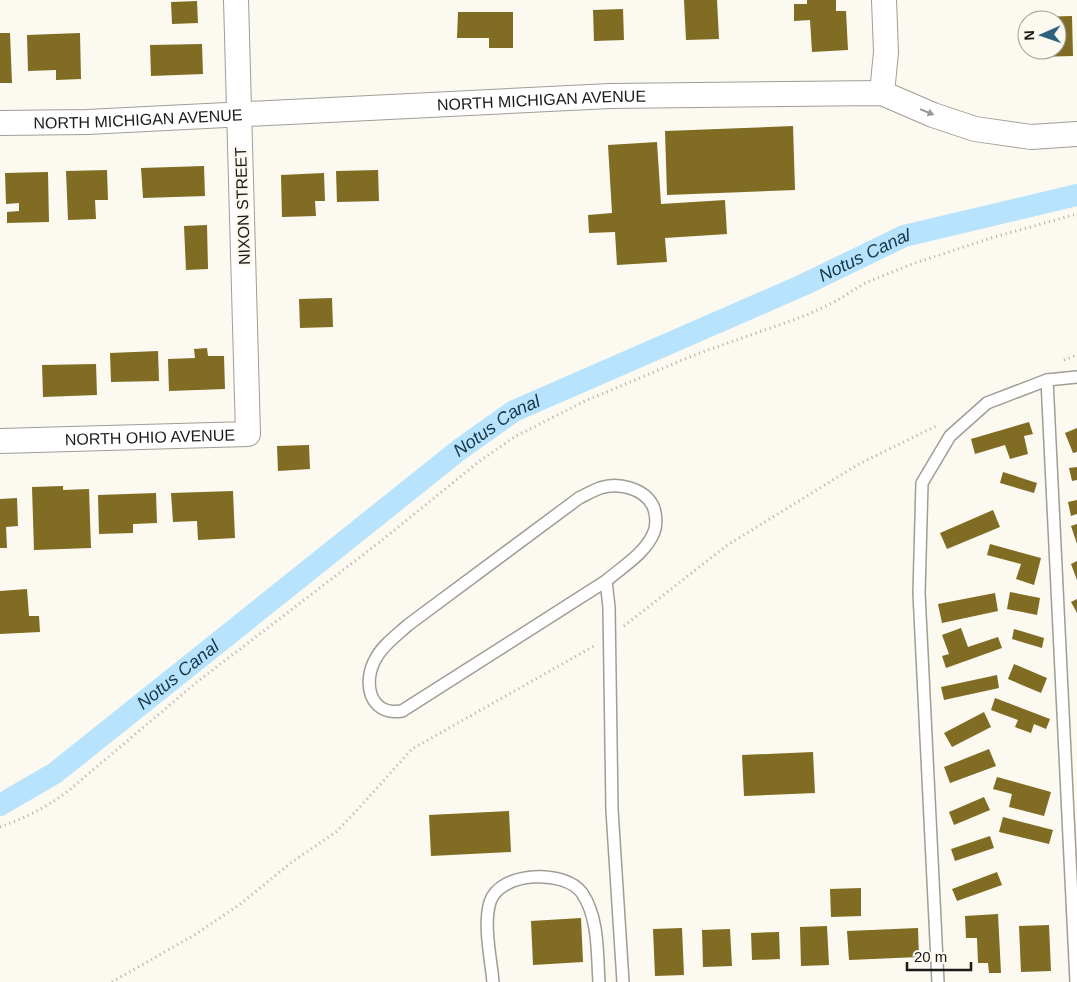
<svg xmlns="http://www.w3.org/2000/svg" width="1077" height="982" viewBox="0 0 1077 982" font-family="Arial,sans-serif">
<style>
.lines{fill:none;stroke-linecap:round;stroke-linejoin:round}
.canal{stroke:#b8e3fc;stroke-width:22}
.building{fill:#806c22}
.lane-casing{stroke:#9f9d95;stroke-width:14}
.street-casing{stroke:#9f9d95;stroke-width:26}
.path{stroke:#aeaca5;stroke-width:3;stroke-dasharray:1 4;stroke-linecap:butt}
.lane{stroke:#fff;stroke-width:11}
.street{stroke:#fff;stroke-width:24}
.oneway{fill:#999897}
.labels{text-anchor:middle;stroke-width:5;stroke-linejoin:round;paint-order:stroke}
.street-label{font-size:16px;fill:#1c1b18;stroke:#fbf9f0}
.water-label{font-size:18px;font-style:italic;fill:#163849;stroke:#fbf9f0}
</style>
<rect width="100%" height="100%" fill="#fbf9f0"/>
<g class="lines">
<!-- canal -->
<path class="canal" id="s1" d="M0 805 55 773 459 450 514 411 803 285 904 236 1077 195"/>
</g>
<!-- building -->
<g class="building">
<polygon points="684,0 717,0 719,39 686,40"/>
<polygon points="807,0 836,0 836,11 846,11 848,50 812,52 810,20 794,21 794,4 807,4"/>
<polygon points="197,1 198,23 172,24 171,2"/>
<polygon points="623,9 624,40 594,41 593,10"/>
<polygon points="458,12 513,12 513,48 489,48 489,38 457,38"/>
<polygon points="1072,16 1073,56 1037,57 1037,50 1057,50 1057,20 1036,20 1036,17"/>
<polygon points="0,33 10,33 12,83 0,83"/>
<polygon points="80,33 81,79 56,80 56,70 28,71 27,35"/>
<polygon points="202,44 203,74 151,76 150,45"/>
<polygon points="793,126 795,190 667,195 665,131"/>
<polygon points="657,142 661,204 725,200 727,234 665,238 667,262 617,265 615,232 589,233 588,215 612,213 608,145"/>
<polygon points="204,166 205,196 143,198 141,168"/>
<polygon points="107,170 108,200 95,200 96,219 68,220 66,171"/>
<polygon points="378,170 379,201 337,202 336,171"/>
<polygon points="48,172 49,222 7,223 7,212 19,211 19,203 6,204 5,173"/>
<polygon points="324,173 325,201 315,201 316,216 282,217 281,175"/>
<polygon points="207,225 208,269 186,270 184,226"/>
<polygon points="332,298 333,327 300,328 299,299"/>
<polygon points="207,348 208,356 224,356 225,389 169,391 168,359 195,358 194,349"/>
<polygon points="158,351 159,381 111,382 110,353"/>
<polygon points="96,364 97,395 43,397 42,365"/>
<polygon points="1029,422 1033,434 1024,436 1028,454 1010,459 1005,445 975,454 971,439"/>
<polygon points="1077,428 1077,452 1073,453 1065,433"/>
<polygon points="309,445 310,469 278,471 277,446"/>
<polygon points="1077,467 1077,480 1072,481 1069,468"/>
<polygon points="1003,472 1037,483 1034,493 1000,483"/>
<polygon points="63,486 63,490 89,489 91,548 34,550 32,487"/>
<polygon points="233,491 235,538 198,540 197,521 173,522 171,493"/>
<polygon points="156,493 157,523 133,524 133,533 99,534 98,495"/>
<polygon points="17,498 18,526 6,527 7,548 0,548 0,499"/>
<polygon points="1077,500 1077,514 1071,516 1068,502"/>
<polygon points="993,510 1000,527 947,549 940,533"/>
<polygon points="1077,524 1077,544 1071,526"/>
<polygon points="990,544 1041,558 1034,585 1016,579 1021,564 987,555"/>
<polygon points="1077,561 1077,580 1071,564"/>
<polygon points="27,589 29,616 39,616 40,632 0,634 0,591"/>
<polygon points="1010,592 1040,598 1037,615 1007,609"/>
<polygon points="995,593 998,611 942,623 938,604"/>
<polygon points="1077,599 1077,613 1071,602"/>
<polygon points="961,628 968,647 998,637 1002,648 946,668 942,656 949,654 942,635"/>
<polygon points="1014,629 1044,638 1042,648 1012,639"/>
<polygon points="1014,664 1047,678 1041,693 1008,679"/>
<polygon points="997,675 999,688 944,700 941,687"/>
<polygon points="995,698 1050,719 1046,729 1034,724 1031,733 1015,727 1018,720 991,710"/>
<polygon points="984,712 991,727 952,747 944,733"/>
<polygon points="989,749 996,766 950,783 944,767"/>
<polygon points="813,752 815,793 744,796 742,755"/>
<polygon points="997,777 1051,792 1044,816 1009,807 1012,794 993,789"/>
<polygon points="984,797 990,810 954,825 949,812"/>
<polygon points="509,811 511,852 431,856 429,815"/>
<polygon points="1003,817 1053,830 1049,844 999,832"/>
<polygon points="990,836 994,848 955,861 951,849"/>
<polygon points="997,872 1002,885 957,901 952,889"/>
<polygon points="861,888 861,916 831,917 830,889"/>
<polygon points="998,914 1001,973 989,973 988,963 978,963 977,938 966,938 965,916"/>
<polygon points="581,918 583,962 533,965 531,921"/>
<polygon points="1049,925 1051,971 1021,972 1019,926"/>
<polygon points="827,926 829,965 801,966 800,927"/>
<polygon points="682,928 684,975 655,976 653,929"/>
<polygon points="918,928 919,957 849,960 847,931"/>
<polygon points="730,929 732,966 703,967 702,930"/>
<polygon points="779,932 780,959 752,960 751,933"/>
</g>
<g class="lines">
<defs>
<g id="lane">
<polyline points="1047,380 1076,982"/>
<path d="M606 581C622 567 646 553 654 532 657 525 656 513 653 506 644 488 618 482 600 488 592 491 585 495 579 498L408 625C397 635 383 645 376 658 362 682 369 716 402 711L606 581 609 607 612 810 623 982"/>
<path d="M493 982C491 959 483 925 490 902 500 871 565 869 582 893 599 918 597 953 599 982"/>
<polyline points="938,982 919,593 922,483 950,436 987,403 1047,380 1077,377"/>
</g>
<g id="street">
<polyline points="882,93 886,52 884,0"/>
<path id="s2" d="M0 123 87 122 610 96 882 93 933 115 975 129 1031 137 1077 134"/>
<path id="s3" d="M0 441 248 434 236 0"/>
</g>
</defs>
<!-- lane casing -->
<use href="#lane" class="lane-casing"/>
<!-- street casing -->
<use href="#street" class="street-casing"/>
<!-- path -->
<g class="path">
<polyline points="1064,360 1077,355"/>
<polyline points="624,626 726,546 857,465 936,426"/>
<path d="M0 827C25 818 47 807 68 791L197 682 381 541 481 460 516 436 585 401 697 354 807 315 836 301 867 282 915 263 991 238 1077 214"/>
<polyline points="112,982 196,934 239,905 292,862 336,832 359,808 412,749 594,646"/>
</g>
<!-- lane -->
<use href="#lane" class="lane"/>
<!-- street -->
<use href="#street" class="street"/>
</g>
<!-- one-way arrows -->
<defs><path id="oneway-solid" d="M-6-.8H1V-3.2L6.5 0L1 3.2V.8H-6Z" transform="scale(1.25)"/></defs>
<use class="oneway" href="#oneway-solid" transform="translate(927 112) rotate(22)"/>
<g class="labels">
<!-- street labels -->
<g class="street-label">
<text dy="6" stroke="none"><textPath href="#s2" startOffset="542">NORTH MICHIGAN AVENUE</textPath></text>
<text dy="6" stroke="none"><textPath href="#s2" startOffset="138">NORTH MICHIGAN AVENUE</textPath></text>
<text transform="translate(242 206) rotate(-92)" y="6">NIXON STREET</text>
<text dy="6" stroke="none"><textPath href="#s3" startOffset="150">NORTH OHIO AVENUE</textPath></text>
</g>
<!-- water labels -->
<g class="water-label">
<text dy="6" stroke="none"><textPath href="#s1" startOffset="1032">Notus Canal</textPath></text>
<text dy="6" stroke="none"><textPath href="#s1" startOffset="626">Notus Canal</textPath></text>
<text dy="6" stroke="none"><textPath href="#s1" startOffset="221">Notus Canal</textPath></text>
</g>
</g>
<!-- north arrow -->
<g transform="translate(1042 35) rotate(268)"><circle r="24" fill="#fbf9f0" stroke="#a2a09a"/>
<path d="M0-4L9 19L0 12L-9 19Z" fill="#2e637f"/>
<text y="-8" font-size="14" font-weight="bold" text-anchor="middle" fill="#1c1b18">N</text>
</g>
<!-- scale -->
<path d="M907 962v8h64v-8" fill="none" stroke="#1c1b18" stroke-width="2.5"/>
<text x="914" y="962" font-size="15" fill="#1c1b18" stroke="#fbf9f0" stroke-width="4" paint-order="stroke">20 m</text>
</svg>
